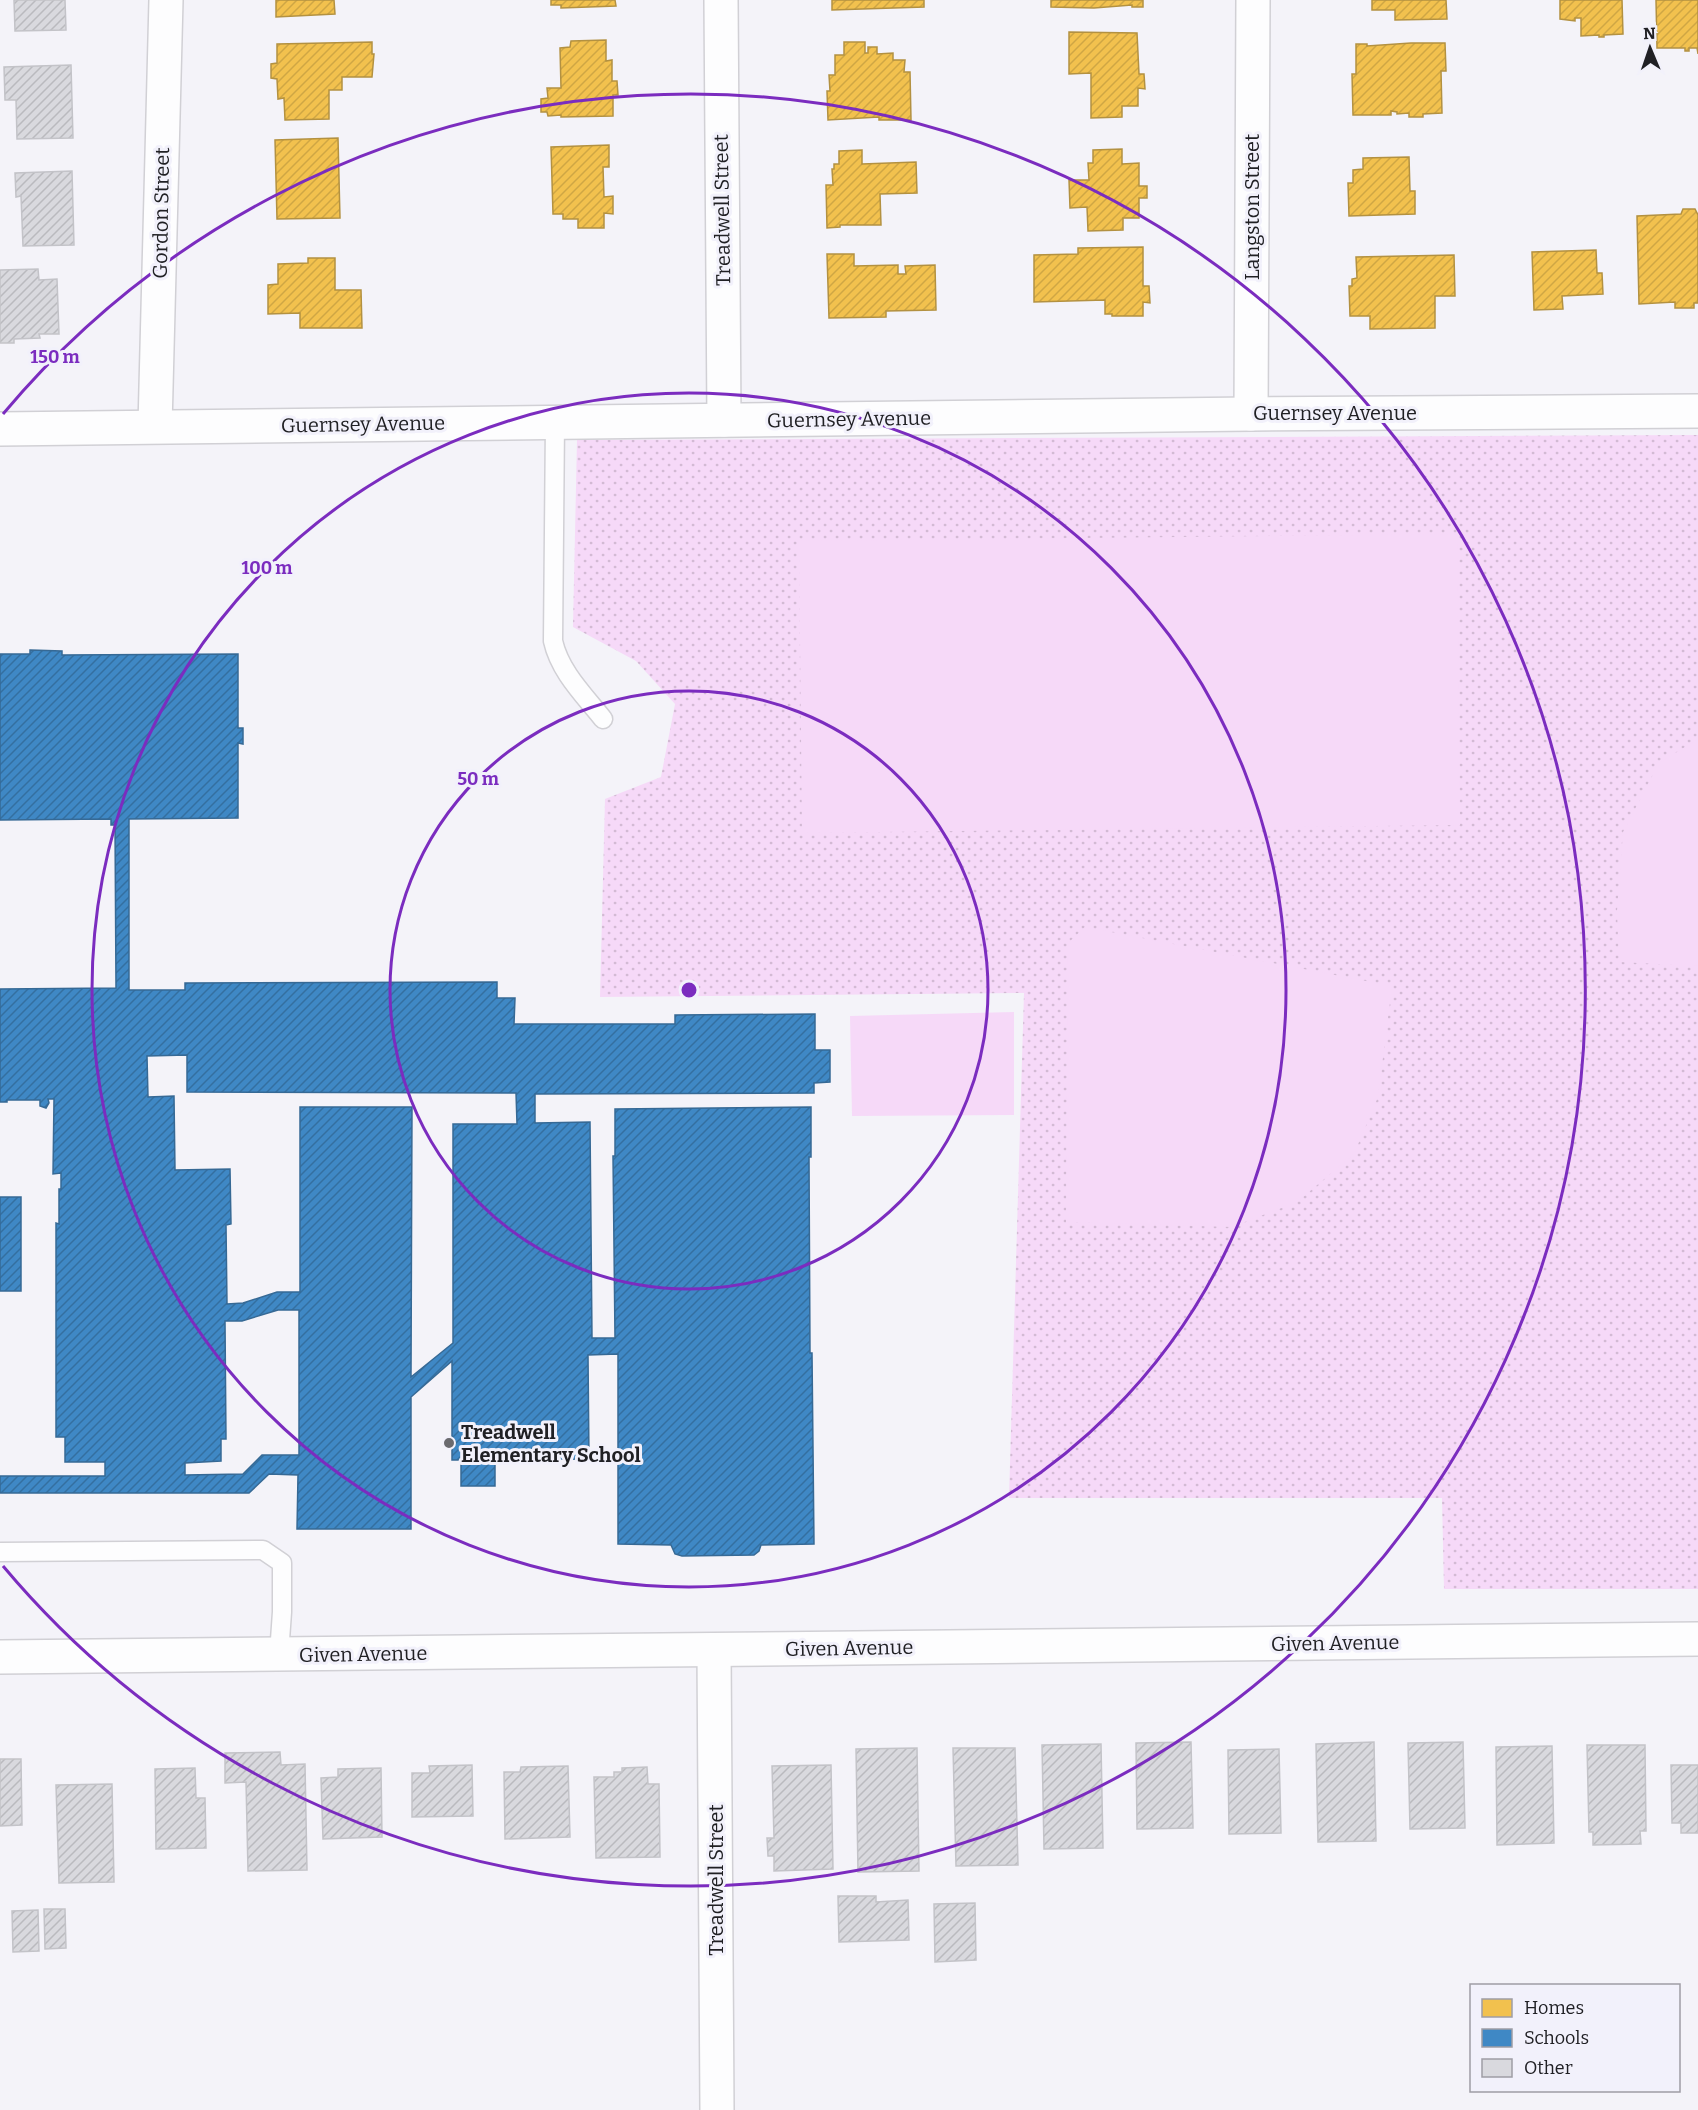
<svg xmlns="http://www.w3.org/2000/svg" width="1698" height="2110" viewBox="0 0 1698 2110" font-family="Bitter,serif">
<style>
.grass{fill:url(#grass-dots)}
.garden{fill:#f6d9f8}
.homes{fill:url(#homes-hatch);stroke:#b39141;stroke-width:1.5}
.schools{fill:url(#schools-hatch);stroke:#366995;stroke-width:1.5;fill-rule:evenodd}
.building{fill:url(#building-hatch);stroke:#c3c3c8;stroke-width:1.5}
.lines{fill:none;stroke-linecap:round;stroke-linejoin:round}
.service-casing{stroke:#d1d0d5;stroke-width:21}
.minor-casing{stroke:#d1d0d5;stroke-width:36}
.service{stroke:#fdfdfe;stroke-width:18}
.minor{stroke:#fdfdfe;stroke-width:33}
.ring{fill:none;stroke:#7b2cbf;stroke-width:3}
.poi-dot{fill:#6a6a6f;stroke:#f2f1fb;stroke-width:2}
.labels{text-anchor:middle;stroke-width:6;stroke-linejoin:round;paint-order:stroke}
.street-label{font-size:20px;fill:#202024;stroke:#f2f1fb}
.poi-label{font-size:20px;font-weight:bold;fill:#202024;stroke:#f2f1fb;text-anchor:start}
.centre{fill:#7b2cbf;stroke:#f2f1fb;stroke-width:3}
.ring-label{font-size:18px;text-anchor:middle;font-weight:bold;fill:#7b2cbf;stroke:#f2f1fb;stroke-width:6;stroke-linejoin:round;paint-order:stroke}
</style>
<defs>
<pattern id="grass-dots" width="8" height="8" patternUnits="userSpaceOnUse" patternTransform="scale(1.5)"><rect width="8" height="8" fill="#f6d9f8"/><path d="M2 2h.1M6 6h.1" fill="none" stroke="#d3bad4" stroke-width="1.8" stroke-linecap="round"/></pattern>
<pattern id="homes-hatch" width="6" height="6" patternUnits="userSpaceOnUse" patternTransform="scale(1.5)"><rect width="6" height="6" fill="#f2c14e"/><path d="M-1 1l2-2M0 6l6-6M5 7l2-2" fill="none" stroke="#cfa644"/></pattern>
<pattern id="schools-hatch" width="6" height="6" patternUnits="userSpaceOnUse" patternTransform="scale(1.5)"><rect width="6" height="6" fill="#3f88c5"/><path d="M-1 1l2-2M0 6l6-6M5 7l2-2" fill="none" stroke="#346fa0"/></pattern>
<pattern id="building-hatch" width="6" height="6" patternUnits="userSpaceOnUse" patternTransform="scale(1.5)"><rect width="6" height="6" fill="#d9d9de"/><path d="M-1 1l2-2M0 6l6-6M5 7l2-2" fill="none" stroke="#bababe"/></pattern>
</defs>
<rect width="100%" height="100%" fill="#f4f3f9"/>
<!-- grass -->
<polygon class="grass" points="1698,435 1698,1589 1444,1589 1442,1498 1009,1498 1024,993 600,997 605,799 661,777 675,704 636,661 573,627 577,440"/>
<!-- garden -->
<g class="garden">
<polygon points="1457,534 1460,825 802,833 799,541"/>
<polygon points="1698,739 1698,966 1619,962 1617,911 1623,832 1659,763"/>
<polygon points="1085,927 1392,986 1378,1097 1354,1154 1297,1202 1232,1227 1066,1222 1068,943"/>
<polygon points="1014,1012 1014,1115 852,1116 850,1016"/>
</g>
<!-- homes -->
<g class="homes">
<polygon points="276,0 334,0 335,14 276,17"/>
<polygon points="551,0 615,0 616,6 561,8 561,5 551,5"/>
<polygon points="832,0 924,0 924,7 832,10"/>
<polygon points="1051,0 1143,0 1143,7 1132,7 1132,5 1094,8 1051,7"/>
<polygon points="1372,0 1446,0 1447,19 1395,20 1395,10 1372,10"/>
<polygon points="1560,0 1622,0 1623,34 1604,35 1604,37 1599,37 1599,35 1581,36 1581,18 1575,18 1575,21 1560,19"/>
<polygon points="1656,0 1698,0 1698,54 1697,48 1689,48 1689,51 1685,51 1685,48 1657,48"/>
<polygon points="1069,32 1137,33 1139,74 1144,74 1145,89 1138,88 1138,106 1122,106 1122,117 1091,118 1091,73 1069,74"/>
<polygon points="606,40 606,61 612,60 612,81 617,81 618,95 613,95 613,116 561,117 561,115 548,116 547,112 541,112 541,99 548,98 547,88 561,88 560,48 570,47 571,41"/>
<polygon points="372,42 372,54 374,54 372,77 342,77 342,90 329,90 329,119 285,120 284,98 278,99 277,79 271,78 271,64 277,63 277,44"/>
<polygon points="844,42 865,42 865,53 868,53 868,47 877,47 877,54 893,53 893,60 905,60 904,72 910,72 911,120 879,120 879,117 828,120 827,91 830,91 829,75 835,75 835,55 844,55"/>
<polygon points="1411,43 1445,43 1446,71 1441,71 1442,113 1423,114 1423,117 1409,117 1409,113 1397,114 1397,112 1391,111 1391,115 1353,115 1352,74 1356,74 1356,44 1367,44 1367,46"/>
<polygon points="338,138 340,218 277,219 275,140"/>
<polygon points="609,145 609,167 603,167 604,197 613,196 613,214 604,213 604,228 578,228 578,219 563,219 563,214 553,214 551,147"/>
<polygon points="1122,149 1122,164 1139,163 1139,186 1147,186 1147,198 1139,198 1139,218 1123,218 1123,230 1088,231 1087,207 1070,208 1069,180 1089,180 1088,163 1093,163 1093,150"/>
<polygon points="862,150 862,164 916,162 917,193 880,194 881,225 840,225 840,227 827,228 826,185 833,185 832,169 834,169 834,164 839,164 839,151"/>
<polygon points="1409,157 1410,191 1415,191 1415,214 1349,216 1348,183 1353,183 1353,170 1363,169 1363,158"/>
<polygon points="1683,209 1695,209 1698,215 1698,303 1694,303 1694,308 1675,308 1675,302 1639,304 1637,216 1681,214"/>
<polygon points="1143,247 1143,286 1149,286 1150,303 1143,302 1143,316 1112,316 1112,314 1105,314 1105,300 1034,302 1034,255 1078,254 1078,248"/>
<polygon points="1596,250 1597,273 1602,273 1603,294 1562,296 1563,309 1534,310 1532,252"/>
<polygon points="827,254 854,254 854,266 898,265 898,274 906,274 905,266 935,265 936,310 886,311 886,317 829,318"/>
<polygon points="1454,255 1455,296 1435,296 1435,328 1370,329 1370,316 1350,316 1349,286 1352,286 1352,279 1357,278 1356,257"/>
<polygon points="308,258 335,258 335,290 361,290 362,328 300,328 300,313 268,314 268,285 278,284 278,264 308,263"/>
</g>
<!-- schools -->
<g class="schools">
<path d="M30 650 62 651V655L238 654V728H243V744L238 743V818L129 819V990H185V983L497 982V998H515L514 1024H675V1015L815 1014V1050H830V1082L814 1083V1093L535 1094V1123L590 1122 592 1338H615L613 1156H615V1109L811 1107V1157H809L810 1353H812L814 1544 761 1545 759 1551 754 1555 682 1556 675 1554 671 1545 618 1544V1354L588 1355 589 1459 495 1460V1486H461V1460H452V1361L411 1397V1529H297L298 1475 269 1474 249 1493H0V1476H105V1462H65V1437H56V1223L59 1224V1189H61V1173L53 1174 54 1099H48L49 1103 46 1108 40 1106V1100H7V1102H0V989L116 988 115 825H111V819L0 820V654H30ZM187 1055V1092L516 1093 517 1124H453V1343L411 1377 412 1107H300V1292H277L243 1303 227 1304 226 1225 231 1224 230 1169 175 1170 174 1096 148 1097 147 1056ZM278 1310H299V1455H262L243 1474 185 1475V1463L221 1461V1439H226L225 1321H242Z"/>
<rect x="0" y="1197" width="21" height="94"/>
</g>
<!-- building -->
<g class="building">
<polygon points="14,0 65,0 66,30 15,31"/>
<polygon points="71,65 73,138 17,139 16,100 5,100 4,67"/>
<polygon points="72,171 74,245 23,246 21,196 16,197 15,173"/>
<polygon points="38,269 39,280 57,279 59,334 39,334 40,338 14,339 14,343 0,343 0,270"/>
<polygon points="1191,1742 1193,1828 1137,1829 1136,1743"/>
<polygon points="1374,1742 1376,1841 1318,1842 1316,1744"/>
<polygon points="1463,1742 1465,1828 1410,1829 1408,1743"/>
<polygon points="1101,1744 1103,1848 1044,1849 1042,1745"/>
<polygon points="1587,1745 1645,1745 1646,1831 1640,1831 1641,1844 1593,1845 1593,1832 1589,1832"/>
<polygon points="1552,1746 1554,1843 1497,1845 1496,1747"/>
<polygon points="917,1748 919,1871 858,1872 856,1749"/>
<polygon points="953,1748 1015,1748 1018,1865 956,1866"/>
<polygon points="1279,1749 1281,1833 1229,1834 1228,1750"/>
<polygon points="280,1752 281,1765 305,1764 307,1870 248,1871 246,1782 225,1783 225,1753"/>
<polygon points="0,1759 21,1759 22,1825 0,1826"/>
<polygon points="472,1765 473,1816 412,1817 412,1773 430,1773 429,1766"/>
<polygon points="831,1765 833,1869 774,1871 774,1856 768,1856 767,1838 774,1838 772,1766"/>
<polygon points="1671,1765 1698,1765 1698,1833 1681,1833 1681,1823 1672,1823"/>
<polygon points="568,1766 570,1837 505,1839 504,1772 520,1772 521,1767"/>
<polygon points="647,1767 648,1784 659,1784 660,1857 596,1858 594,1777 614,1777 614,1772 622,1772 622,1768"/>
<polygon points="195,1768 196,1798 205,1798 206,1848 156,1849 155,1769"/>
<polygon points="381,1768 382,1837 323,1839 321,1778 338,1777 338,1769"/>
<polygon points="112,1784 114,1882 59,1883 56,1785"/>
<polygon points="838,1896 876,1896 876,1902 908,1900 909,1940 839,1942"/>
<polygon points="975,1903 976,1960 935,1962 934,1904"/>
<polygon points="44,1909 65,1909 66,1948 45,1949"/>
<polygon points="38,1910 39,1951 13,1952 12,1911"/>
</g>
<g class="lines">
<defs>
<g id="service">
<path d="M555 422 553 641C560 672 584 695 603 719"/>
<polyline points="0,1552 263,1550 282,1563 282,1612 279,1654"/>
</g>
<g id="minor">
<polyline points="721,0 724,420"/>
<polyline points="1251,414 1253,0"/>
<polyline points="155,426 166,0"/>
<polyline points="0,429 1251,414 1698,411"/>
<polyline points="714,1650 717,2110"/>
<polyline points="0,1657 1698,1639"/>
</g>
</defs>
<!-- service casing -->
<use href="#service" class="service-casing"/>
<!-- minor casing -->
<use href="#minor" class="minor-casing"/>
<!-- service -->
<use href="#service" class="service"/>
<!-- minor -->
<use href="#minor" class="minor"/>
</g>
<!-- distance rings -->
<g class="ring">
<circle cx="689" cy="990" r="299"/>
<circle cx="689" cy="990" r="597"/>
<path d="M3 414A896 896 0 1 1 3 1566"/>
</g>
<!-- markers -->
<circle class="poi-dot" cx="449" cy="1443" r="6"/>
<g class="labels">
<!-- street labels -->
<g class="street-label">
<text transform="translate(1252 207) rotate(-90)" y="7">Langston Street</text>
<text transform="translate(722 210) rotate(-91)" y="7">Treadwell Street</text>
<text transform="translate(161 213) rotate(-89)" y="7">Gordon Street</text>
<text x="1335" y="420">Guernsey Avenue</text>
<text transform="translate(849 419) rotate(-1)" y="7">Guernsey Avenue</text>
<text transform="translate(363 424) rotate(-1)" y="7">Guernsey Avenue</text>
<text transform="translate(1335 1643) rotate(-1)" y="7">Given Avenue</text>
<text transform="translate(849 1648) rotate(-1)" y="7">Given Avenue</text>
<text transform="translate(363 1654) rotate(-1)" y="7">Given Avenue</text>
<text transform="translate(716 1880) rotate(-90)" y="7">Treadwell Street</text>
</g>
<!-- poi labels -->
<g class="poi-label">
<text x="461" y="1439">Treadwell<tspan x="461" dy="23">Elementary School</tspan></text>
</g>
</g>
<circle cx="689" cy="990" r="9" class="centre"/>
<g class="ring-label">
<text x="55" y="363">150 m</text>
<text x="267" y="574">100 m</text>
<text x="478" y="785">50 m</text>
</g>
<!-- legend -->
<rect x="1470" y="1984" width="210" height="108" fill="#f2f1fb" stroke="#9e9da5" stroke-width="1.5"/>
<rect x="1482" y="1999" width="30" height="18" fill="#f2c14e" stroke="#9e9da5" stroke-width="1.5"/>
<text x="1524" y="2014" font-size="18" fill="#202024">Homes</text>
<rect x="1482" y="2029" width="30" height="18" fill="#3f88c5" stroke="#9e9da5" stroke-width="1.5"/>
<text x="1524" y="2044" font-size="18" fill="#202024">Schools</text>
<rect x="1482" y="2059" width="30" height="18" fill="#d9d9de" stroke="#9e9da5" stroke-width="1.5"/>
<text x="1524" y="2074" font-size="18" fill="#202024">Other</text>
<!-- north arrow -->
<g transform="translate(1650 48) rotate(358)" stroke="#f2f1fb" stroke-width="4.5" paint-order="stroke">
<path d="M0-4.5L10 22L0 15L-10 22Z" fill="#202024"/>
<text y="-9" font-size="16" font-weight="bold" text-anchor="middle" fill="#202024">N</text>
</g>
</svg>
